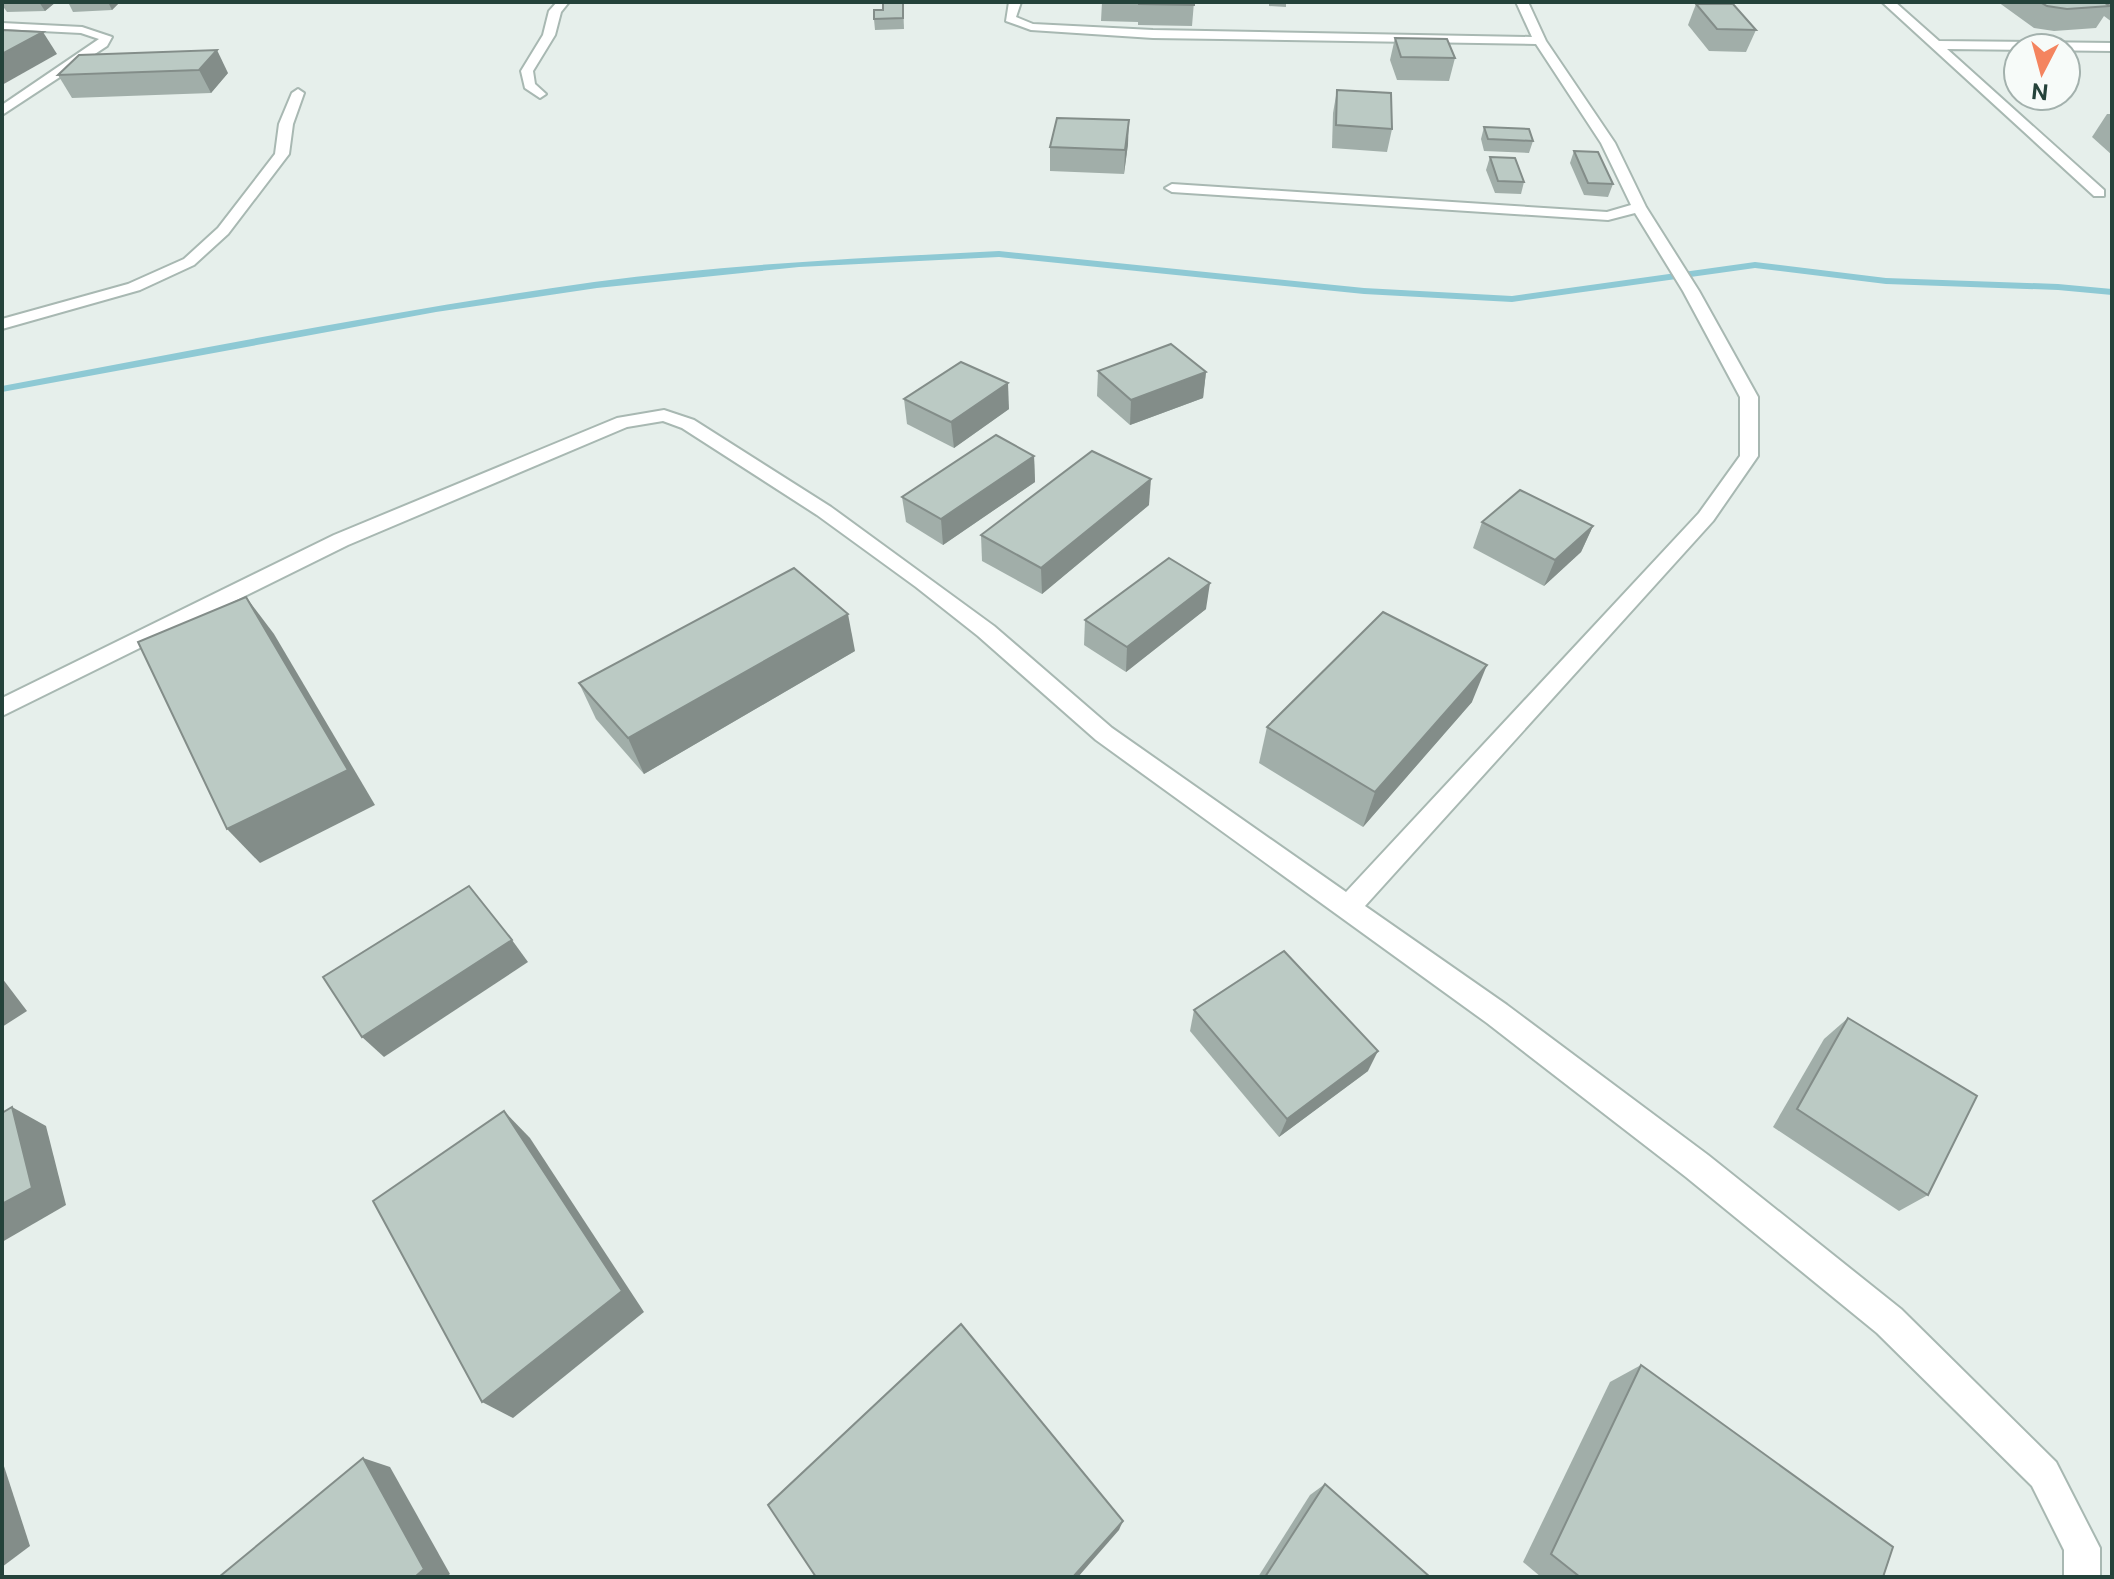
<svg xmlns="http://www.w3.org/2000/svg" width="2114" height="1579" viewBox="0 0 2114 1579" font-family="'Public Sans',sans-serif">
<style>
.lines{fill:none;stroke-linecap:round;stroke-linejoin:round}
.stream{fill:#8ec9d4;fill-rule:evenodd}
.minor-casing{stroke:#a8b8b2;stroke-width:4}
.minor{fill:#fff;fill-rule:evenodd}
.wall{fill:#a1aea9}
.shaded-wall{fill:#838d89}
.building{fill:#bbcac4;stroke:#838d89;stroke-width:2}
</style>
<rect width="100%" height="100%" fill="#e6efeb"/>
<g class="lines">
<!-- stream -->
<path class="stream" d="M999 251 1364 288 1512 296 1755 262 1886 278 2058 284 2112 289V295L2058 290 1886 284 1755 268 1512 302 1364 294 999 257 799 267 597 288 436 312 2 392V386C199 349 395 310 594 282 728 264 864 258 999 251Z"/>
<defs>
<g id="minor">
<polygon points="557,2 569,2 561,12 555,35 533,71 535,84 546,94 540,98 525,88 521,71 543,35 549,11"/>
<polygon points="1009,2 1021,2 1016,17 1033,24 1153,30 1532,37 1516,2 1528,2 1546,41 1615,143 1646,207 1699,291 1758,397 1758,456 1713,521 1365,906 1507,1005 1708,1155 1901,1309 2056,1462 2100,1548 2100,1577 2064,1577 2064,1550 2032,1486 1877,1333 1686,1177 1487,1023 1096,740 978,636 916,587 817,515 682,428 663,421 627,427 348,545 2,716 2,698 334,535 617,418 664,410 694,420 831,507 994,626 1112,728 1346,892 1699,513 1740,456 1740,397 1683,291 1635,213 1608,220 1172,192 1165,188 1172,184 1607,212 1631,205 1601,143 1536,44 1153,38 1031,30 1006,21"/>
<polygon points="1882,2 1895,2 1939,41 2112,43 2112,51 1947,49 2104,190 2104,196 2094,196"/>
<polygon points="2,23 82,27 112,37 107,46 2,115 2,105 99,39 81,33 2,29"/>
<polygon points="298,89 304,93 293,124 289,154 228,234 194,265 140,290 2,329 2,319 128,284 184,259 218,228 275,154 279,124 292,93"/>
</g>
</defs>
<!-- minor casing -->
<use href="#minor" class="minor-casing"/>
<!-- minor -->
<use href="#minor" class="minor"/>
</g>
<!-- wall -->
<g class="wall">
<polygon points="2,2 56,2 45,11 7,12 2,5"/>
<polygon points="68,2 120,2 112,10 73,12"/>
<polygon points="903,2 904,29 875,30 874,19 883,10"/>
<polygon points="1102,2 1139,2 1139,12 1139,2 1194,2 1192,26 1138,25 1138,22 1101,21"/>
<polygon points="1269,2 1286,2 1286,7 1269,6"/>
<polygon points="1998,2 2112,2 2112,22 2104,16 2096,28 2054,31 2034,28"/>
<polygon points="1696,4 1756,30 1746,52 1709,51 1688,25"/>
<polygon points="1395,38 1455,58 1449,81 1397,80 1390,60"/>
<polygon points="79,55 228,73 211,93 72,98 58,75"/>
<polygon points="1337,90 1392,129 1387,152 1332,148 1333,113"/>
<polygon points="2107,114 2112,114 2112,155 2092,137"/>
<polygon points="1484,127 1533,141 1529,153 1484,151 1481,139"/>
<polygon points="1128,144 1124,174 1050,171 1050,147"/>
<polygon points="1574,151 1613,184 1608,197 1584,195 1570,163"/>
<polygon points="1490,157 1524,182 1521,194 1495,193 1486,170"/>
<polygon points="1098,371 1206,372 1203,398 1130,425 1097,396"/>
<polygon points="904,399 1009,409 954,448 907,424"/>
<polygon points="1034,456 1035,482 943,545 906,522 902,497"/>
<polygon points="1149,505 1042,594 982,561 981,535"/>
<polygon points="1482,522 1593,526 1581,552 1544,586 1473,548"/>
<polygon points="1206,609 1126,672 1084,645 1085,620"/>
<polygon points="855,651 644,774 596,719 579,683"/>
<polygon points="1472,702 1363,827 1259,763 1267,727"/>
<polygon points="1194,1010 1368,1071 1279,1137 1190,1031"/>
<polygon points="1848,1018 1928,1195 1899,1211 1773,1127 1824,1039"/>
<polygon points="1641,1365 1883,1577 1541,1577 1523,1562 1610,1382"/>
<polygon points="1325,1484 1430,1577 1258,1577 1310,1495"/>
</g>
<!-- shaded-wall -->
<g class="shaded-wall">
<polygon points="39,2 56,2 45,11"/>
<polygon points="108,2 120,2 112,10"/>
<polygon points="43,32 57,54 2,85 2,54"/>
<polygon points="217,50 228,73 211,93 199,70"/>
<polygon points="1129,120 1128,144 1124,174 1125,150"/>
<polygon points="1206,372 1203,398 1130,425 1131,400"/>
<polygon points="1008,383 1009,409 954,448 951,422"/>
<polygon points="1034,456 1035,482 943,545 941,519"/>
<polygon points="1151,479 1149,505 1042,594 1041,568"/>
<polygon points="1593,526 1581,552 1544,586 1555,560"/>
<polygon points="1210,583 1206,609 1126,672 1127,647"/>
<polygon points="246,597 274,634 375,805 260,863 227,829"/>
<polygon points="848,614 855,651 644,774 628,738"/>
<polygon points="1487,665 1472,702 1363,827 1375,792"/>
<polygon points="512,940 528,962 384,1057 362,1037"/>
<polygon points="2,978 27,1011 2,1027"/>
<polygon points="1378,1051 1368,1071 1279,1137 1287,1119"/>
<polygon points="12,1107 46,1126 66,1205 2,1242 2,1204"/>
<polygon points="504,1111 530,1138 644,1312 513,1418 482,1402"/>
<polygon points="363,1458 390,1467 450,1574 446,1577 415,1577"/>
<polygon points="2,1460 30,1546 2,1567"/>
<polygon points="1123,1521 1119,1530 1078,1577 1073,1577"/>
</g>
<!-- building -->
<g class="building">
<polygon points="883,2 903,2 903,18 874,19 874,10 883,10"/>
<polygon points="1139,2 1194,2 1194,5 1139,4"/>
<polygon points="2040,2 2103,2 2110,6 2067,9 2047,6"/>
<polygon points="1696,4 1733,4 1756,30 1717,29"/>
<polygon points="2,30 43,32 2,54"/>
<polygon points="1395,38 1447,39 1455,58 1401,57"/>
<polygon points="217,50 199,70 58,75 79,55"/>
<polygon points="1337,90 1391,93 1392,129 1336,125"/>
<polygon points="1057,118 1129,120 1125,150 1050,147"/>
<polygon points="1484,127 1529,129 1533,141 1488,139"/>
<polygon points="1574,151 1598,152 1613,184 1588,183"/>
<polygon points="1490,157 1515,158 1524,182 1498,181"/>
<polygon points="1171,344 1206,372 1131,400 1098,371"/>
<polygon points="961,362 1008,383 951,422 904,399"/>
<polygon points="996,435 1034,456 941,519 902,497"/>
<polygon points="1092,451 1151,479 1041,568 981,535"/>
<polygon points="1520,490 1593,526 1555,560 1482,522"/>
<polygon points="1169,558 1210,583 1127,647 1085,620"/>
<polygon points="794,568 848,614 628,738 579,683"/>
<polygon points="246,597 348,770 227,829 138,642"/>
<polygon points="1383,612 1487,665 1375,792 1267,727"/>
<polygon points="469,886 512,940 362,1037 323,977"/>
<polygon points="1284,951 1378,1051 1287,1119 1194,1010"/>
<polygon points="1848,1018 1977,1096 1928,1195 1797,1109"/>
<polygon points="12,1107 32,1188 2,1204 2,1113"/>
<polygon points="504,1111 622,1291 482,1402 373,1201"/>
<polygon points="961,1324 1123,1521 1073,1577 816,1577 768,1505"/>
<polygon points="1641,1365 1893,1547 1883,1577 1580,1577 1551,1554"/>
<polygon points="363,1458 424,1569 415,1577 219,1577"/>
<polygon points="1325,1484 1430,1577 1265,1577"/>
</g>
<!-- border -->
<rect width="2114" height="1579" fill="none" stroke="#24423a" stroke-width="8"/>
<!-- north arrow -->
<g transform="translate(2042 72) rotate(186)"><circle r="38" fill="#f7fbf9" stroke="#a3b1ad" stroke-width="2"/>
<path d="M0-6L14 30L0 20L-14 30Z" fill="#f4845f"/>
<text y="-12" font-size="22" font-weight="bold" text-anchor="middle" fill="#24423a">N</text>
</g>
</svg>
